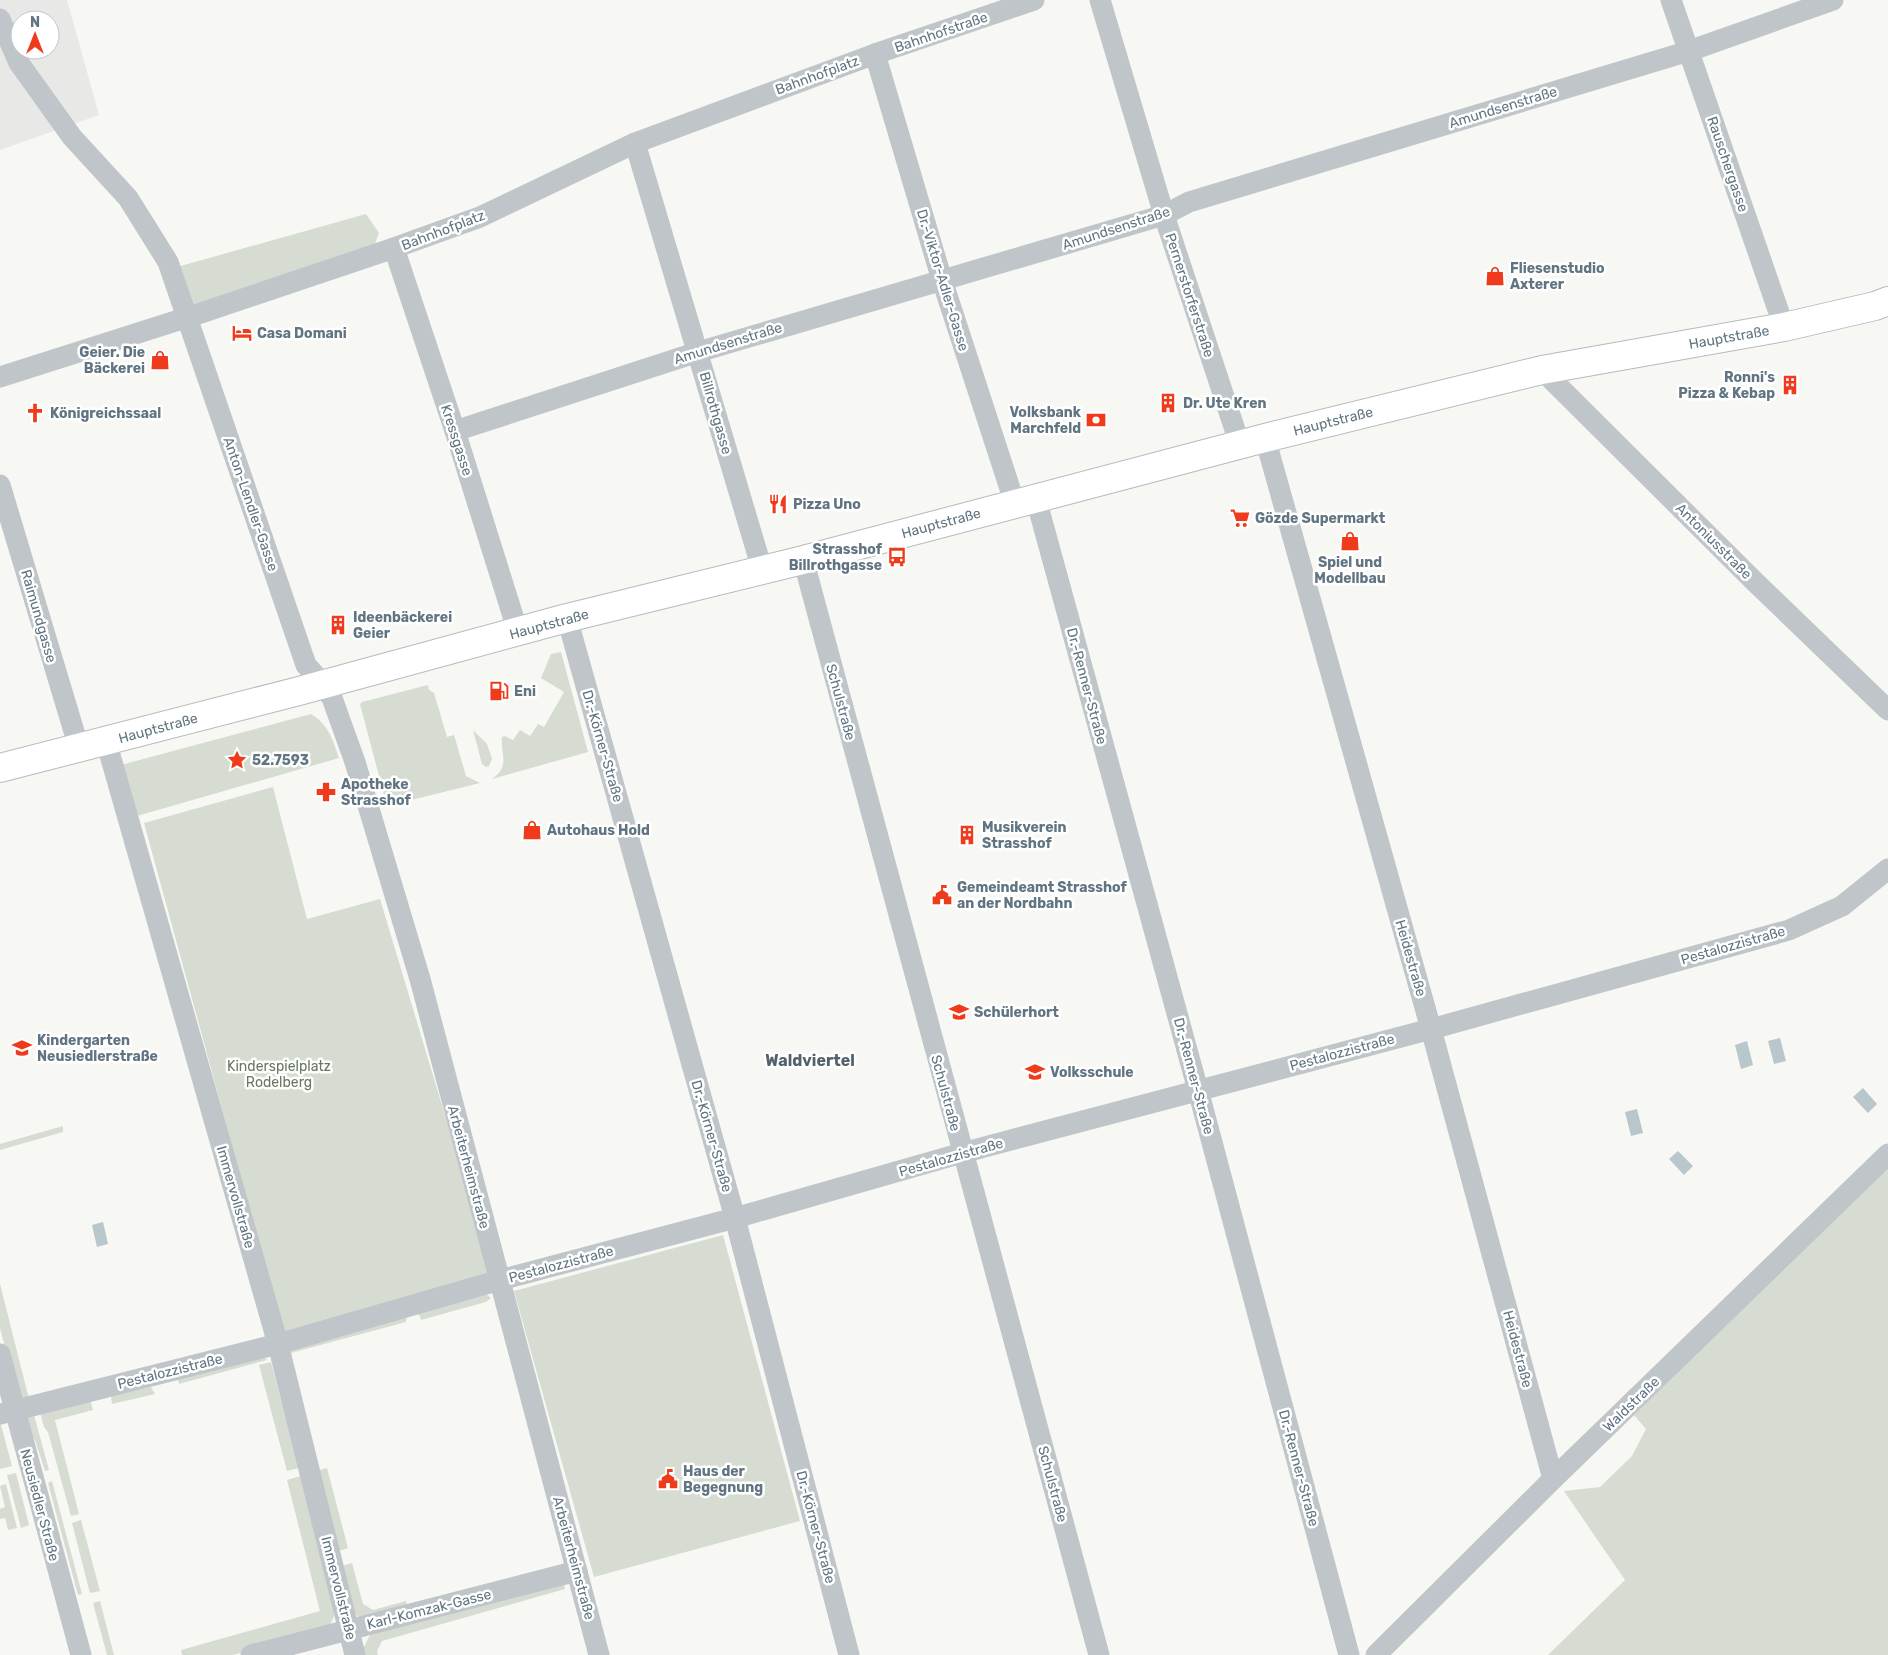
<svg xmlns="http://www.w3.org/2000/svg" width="1888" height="1655" viewBox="0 0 1888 1655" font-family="Rubik,sans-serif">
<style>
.built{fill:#e8e8e7;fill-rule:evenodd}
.green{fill:#d7dcd2}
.water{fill:#b8c7cb}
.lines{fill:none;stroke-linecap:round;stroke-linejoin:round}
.primary-casing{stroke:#b5babe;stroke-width:30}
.minor{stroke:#bfc5c8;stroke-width:21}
.primary{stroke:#fff;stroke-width:28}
.labels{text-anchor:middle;stroke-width:5;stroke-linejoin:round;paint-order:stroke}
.street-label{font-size:14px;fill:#607581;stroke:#fff}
.poi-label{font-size:14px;font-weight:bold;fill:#607581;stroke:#fff;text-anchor:start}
.park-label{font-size:14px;fill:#66785f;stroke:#fff}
.quarter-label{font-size:16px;font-weight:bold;fill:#52626b;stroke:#fff}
</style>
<rect width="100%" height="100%" fill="#f7f7f3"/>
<!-- built -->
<path class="built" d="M0 0H67L99 115 0 150ZM20 20H50V50H20Z"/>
<!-- green -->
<g class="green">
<polygon points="366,214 379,233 372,251 190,309 177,267"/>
<path d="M561 652 588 752 492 779C511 766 500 754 502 737L505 736 513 740 520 730 530 736 538 724 544 727 564 692 541 678 551 654Z"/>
<polygon points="428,685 429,690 434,693 447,737 454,735 466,776 480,783 387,806 360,704 362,702"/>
<path d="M311 714C328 724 333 740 339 758L137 816 121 765Z"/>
<polygon points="473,730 487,744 492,759 489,766 486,767 482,764"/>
<polygon points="273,787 307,919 380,899 493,1275 283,1332 144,823"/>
<polygon points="63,1126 63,1132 0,1150 0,1144"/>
<polygon points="1888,1166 1888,1655 1548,1655 1625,1580 1564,1491 1600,1487 1632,1456 1646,1429 1634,1415"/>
<polygon points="723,1235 800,1521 594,1577 514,1291"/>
<polygon points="0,1284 29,1399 21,1397 15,1386 0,1328"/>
<polygon points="485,1293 491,1298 486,1302 421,1320 417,1309"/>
<polygon points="407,1316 406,1322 287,1354 289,1350"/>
<polygon points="264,1357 267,1360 179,1384 178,1380 184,1373"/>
<polygon points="271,1362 299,1468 287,1471 259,1365"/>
<polygon points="151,1387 155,1394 112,1404 111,1396"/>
<polygon points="90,1399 93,1410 55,1420 79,1514 71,1516 48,1432 44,1427 40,1412"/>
<polygon points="34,1415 49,1470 45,1471 35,1440 29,1433 27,1421 30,1416"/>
<polygon points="0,1421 12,1466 0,1469"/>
<polygon points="327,1468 348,1548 338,1551 313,1472"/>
<polygon points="16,1473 29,1525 21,1528 7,1475"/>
<polygon points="301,1476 335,1607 334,1616 331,1623 324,1630 310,1634 233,1655 182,1655 181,1650 320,1611 287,1480"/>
<polygon points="52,1481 82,1594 78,1595 48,1483"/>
<polygon points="6,1484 17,1528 8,1530 5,1518 0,1519 0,1509 5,1507 0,1486"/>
<polygon points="81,1520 100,1591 90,1593 72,1523"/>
<polygon points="352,1563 363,1604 373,1610 406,1601 408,1609 359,1617 354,1613 342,1566"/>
<polygon points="564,1585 565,1589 382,1641 377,1651 378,1655 362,1655 361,1653 372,1631"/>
<polygon points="100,1601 114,1655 107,1655 93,1603"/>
</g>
<!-- water -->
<g class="water">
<polygon points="1780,1038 1786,1061 1774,1064 1768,1041"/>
<polygon points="1747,1041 1753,1065 1741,1069 1735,1045"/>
<polygon points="1863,1088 1877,1104 1868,1113 1853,1097"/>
<polygon points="1637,1109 1643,1133 1631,1136 1625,1112"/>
<polygon points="1678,1151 1693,1166 1684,1175 1669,1159"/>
<polygon points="103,1222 108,1244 97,1247 92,1225"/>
</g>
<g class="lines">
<defs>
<polyline id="primary" points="0,768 299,691 567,618 799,561 1265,438 1542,370 1784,327 1875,306 1888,301"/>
</defs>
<!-- primary casing -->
<use href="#primary" class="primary-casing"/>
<!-- minor -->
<g class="minor">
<polyline points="1100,0 1164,215 1240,445"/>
<polyline points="1671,0 1784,327"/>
<polyline points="0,19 19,63 72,137 128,198 168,262 306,665 323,684 332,698 355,762 420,979 599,1655"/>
<polyline points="875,54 942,280 1015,504"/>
<polyline points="635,143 762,569"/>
<polyline points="394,248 455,431 518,632"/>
<polyline points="1542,370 1753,580 1888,710"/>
<polyline points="0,377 204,312 394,248 480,217 635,143 875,54 1034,0"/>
<polyline points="455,431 698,352 1164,215 1189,202 1689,51 1833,0"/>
<polyline points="1265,438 1431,1029 1553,1479"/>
<polyline points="0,485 79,748"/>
<polyline points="1036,499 1198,1090 1349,1655"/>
<polyline points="803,559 1099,1655"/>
<polyline points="567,618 735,1218 849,1655"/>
<polyline points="106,741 278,1344 355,1655"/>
<polyline points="0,1354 81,1655"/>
<polyline points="0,1414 278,1344 500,1280 735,1218 962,1153 1431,1029 1789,930 1842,906 1888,869"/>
<polyline points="251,1655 577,1571"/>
<polyline points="1376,1655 1553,1479 1888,1154"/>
</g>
<!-- primary -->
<use href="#primary" class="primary"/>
</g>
<!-- icons -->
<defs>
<symbol id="shop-bare" viewBox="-9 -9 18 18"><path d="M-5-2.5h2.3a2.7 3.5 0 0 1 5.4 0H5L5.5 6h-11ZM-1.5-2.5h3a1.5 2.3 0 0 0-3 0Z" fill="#ef3b1b" stroke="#fff" stroke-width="2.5" paint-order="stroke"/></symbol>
<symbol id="hotel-bare" viewBox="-9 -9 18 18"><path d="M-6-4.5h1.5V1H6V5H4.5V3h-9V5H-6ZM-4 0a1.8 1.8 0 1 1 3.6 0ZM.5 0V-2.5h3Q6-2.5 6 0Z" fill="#ef3b1b" stroke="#fff" stroke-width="2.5" paint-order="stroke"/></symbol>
<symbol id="building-bare" viewBox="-9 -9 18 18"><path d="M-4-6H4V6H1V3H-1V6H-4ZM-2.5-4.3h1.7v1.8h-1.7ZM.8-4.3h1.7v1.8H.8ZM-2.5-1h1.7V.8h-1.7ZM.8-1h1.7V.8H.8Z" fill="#ef3b1b" stroke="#fff" stroke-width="2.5" paint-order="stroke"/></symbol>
<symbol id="church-bare" viewBox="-9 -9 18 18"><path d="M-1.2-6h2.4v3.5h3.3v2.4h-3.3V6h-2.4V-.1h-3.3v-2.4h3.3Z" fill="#ef3b1b" stroke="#fff" stroke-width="2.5" paint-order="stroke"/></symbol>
<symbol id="bank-bare" viewBox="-9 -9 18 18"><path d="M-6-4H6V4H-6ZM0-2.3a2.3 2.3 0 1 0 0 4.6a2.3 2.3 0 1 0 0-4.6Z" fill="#ef3b1b" stroke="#fff" stroke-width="2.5" paint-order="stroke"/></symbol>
<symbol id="restaurant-bare" viewBox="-9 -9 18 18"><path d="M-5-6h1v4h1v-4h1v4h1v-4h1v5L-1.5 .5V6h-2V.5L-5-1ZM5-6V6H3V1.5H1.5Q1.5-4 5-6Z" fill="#ef3b1b" stroke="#fff" stroke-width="2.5" paint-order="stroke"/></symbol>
<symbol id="supermarket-bare" viewBox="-9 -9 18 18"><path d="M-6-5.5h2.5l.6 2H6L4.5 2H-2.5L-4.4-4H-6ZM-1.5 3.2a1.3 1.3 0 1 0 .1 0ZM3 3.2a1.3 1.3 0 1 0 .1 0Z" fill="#ef3b1b" stroke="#fff" stroke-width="2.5" paint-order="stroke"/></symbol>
<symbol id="bus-bare" viewBox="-9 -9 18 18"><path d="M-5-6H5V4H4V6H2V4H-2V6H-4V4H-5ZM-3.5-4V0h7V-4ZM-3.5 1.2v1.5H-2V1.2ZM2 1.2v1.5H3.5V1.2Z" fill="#ef3b1b" stroke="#fff" stroke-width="2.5" paint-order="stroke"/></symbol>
<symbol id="fuel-bare" viewBox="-9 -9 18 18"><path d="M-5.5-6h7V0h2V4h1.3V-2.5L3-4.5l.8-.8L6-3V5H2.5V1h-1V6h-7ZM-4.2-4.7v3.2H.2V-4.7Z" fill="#ef3b1b" stroke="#fff" stroke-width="2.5" paint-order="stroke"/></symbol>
<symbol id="sight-bare" viewBox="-9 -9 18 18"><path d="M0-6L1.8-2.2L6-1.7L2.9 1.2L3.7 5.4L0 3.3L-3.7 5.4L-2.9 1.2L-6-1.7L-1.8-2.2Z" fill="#ef3b1b" stroke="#fff" stroke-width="2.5" paint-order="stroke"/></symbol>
<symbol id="pharmacy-bare" viewBox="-9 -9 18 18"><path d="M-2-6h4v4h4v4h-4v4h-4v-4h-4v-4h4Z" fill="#ef3b1b" stroke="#fff" stroke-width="2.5" paint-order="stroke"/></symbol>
<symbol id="civic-bare" viewBox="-9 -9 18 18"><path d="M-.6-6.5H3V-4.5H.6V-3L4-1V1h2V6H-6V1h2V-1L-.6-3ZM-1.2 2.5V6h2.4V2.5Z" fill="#ef3b1b" stroke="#fff" stroke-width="2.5" paint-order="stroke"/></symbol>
<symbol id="school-bare" viewBox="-9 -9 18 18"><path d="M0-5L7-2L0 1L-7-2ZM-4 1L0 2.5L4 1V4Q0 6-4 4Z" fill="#ef3b1b" stroke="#fff" stroke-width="2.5" paint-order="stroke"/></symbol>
</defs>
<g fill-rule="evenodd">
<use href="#shop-bare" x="1481" y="262" width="28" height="28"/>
<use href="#hotel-bare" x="228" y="319" width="28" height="28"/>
<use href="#shop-bare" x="146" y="346" width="28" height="28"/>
<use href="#building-bare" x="1776" y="371" width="28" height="28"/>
<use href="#building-bare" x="1154" y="389" width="28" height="28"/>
<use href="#church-bare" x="21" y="399" width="28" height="28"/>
<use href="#bank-bare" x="1082" y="406" width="28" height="28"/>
<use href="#restaurant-bare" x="764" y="490" width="28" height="28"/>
<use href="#supermarket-bare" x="1226" y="504" width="28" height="28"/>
<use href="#shop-bare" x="1336" y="527" width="28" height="28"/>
<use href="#bus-bare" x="883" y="543" width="28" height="28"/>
<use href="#building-bare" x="324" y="611" width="28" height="28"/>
<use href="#fuel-bare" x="485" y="677" width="28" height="28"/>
<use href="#sight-bare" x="223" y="746" width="28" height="28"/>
<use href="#pharmacy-bare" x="312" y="778" width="28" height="28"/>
<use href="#shop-bare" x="518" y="816" width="28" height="28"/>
<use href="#building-bare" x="953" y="821" width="28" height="28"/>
<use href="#civic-bare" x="928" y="881" width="28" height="28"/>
<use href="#school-bare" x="945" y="998" width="28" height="28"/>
<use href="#school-bare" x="8" y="1034" width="28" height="28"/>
<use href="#school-bare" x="1021" y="1058" width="28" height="28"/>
<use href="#civic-bare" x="654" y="1465" width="28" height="28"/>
</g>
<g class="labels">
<!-- street labels -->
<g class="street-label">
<text transform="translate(941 32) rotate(-19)" y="5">Bahnhofstraße</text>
<text transform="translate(817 75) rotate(-20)" y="5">Bahnhofplatz</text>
<text transform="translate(1503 107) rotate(-17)" y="5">Amundsenstraße</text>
<text transform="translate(1728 164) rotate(71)" y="5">Rauschergasse</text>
<text transform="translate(1116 228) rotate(-18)" y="5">Amundsenstraße</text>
<text transform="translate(443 230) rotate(-21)" y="5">Bahnhofplatz</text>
<text transform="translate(943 280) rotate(73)" y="5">Dr.-Viktor-Adler-Gasse</text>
<text transform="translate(1190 295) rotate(72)" y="5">Pernerstorferstraße</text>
<text transform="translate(1729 337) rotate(-10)" y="5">Hauptstraße</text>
<text transform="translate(728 343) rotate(-17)" y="5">Amundsenstraße</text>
<text transform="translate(716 413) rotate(74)" y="5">Billrothgasse</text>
<text transform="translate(1333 421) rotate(-14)" y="5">Hauptstraße</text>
<text transform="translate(457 440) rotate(72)" y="5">Kressgasse</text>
<text transform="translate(251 504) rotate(71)" y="5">Anton-Lendler-Gasse</text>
<text transform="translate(941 523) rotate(-15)" y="5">Hauptstraße</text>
<text transform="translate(1714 541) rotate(45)" y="5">Antoniusstraße</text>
<text transform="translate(39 616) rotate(74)" y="5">Raimundgasse</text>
<text transform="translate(549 624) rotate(-15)" y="5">Hauptstraße</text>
<text transform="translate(1087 686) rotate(75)" y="5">Dr.-Renner-Straße</text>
<text transform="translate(841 702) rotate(75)" y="5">Schulstraße</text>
<text transform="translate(158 728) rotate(-15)" y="5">Hauptstraße</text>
<text transform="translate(603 746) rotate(74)" y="5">Dr.-Körner-Straße</text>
<text transform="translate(1733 945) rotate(-16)" y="5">Pestalozzistraße</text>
<text transform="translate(1411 958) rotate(74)" y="5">Heidestraße</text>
<text transform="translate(1342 1052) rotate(-15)" y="5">Pestalozzistraße</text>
<text transform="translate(1194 1076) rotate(75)" y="5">Dr.-Renner-Straße</text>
<text transform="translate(946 1093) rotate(75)" y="5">Schulstraße</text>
<text transform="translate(712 1136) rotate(74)" y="5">Dr.-Körner-Straße</text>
<text transform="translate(951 1157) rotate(-16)" y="5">Pestalozzistraße</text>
<text transform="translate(469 1167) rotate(75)" y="5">Arbeiterheimstraße</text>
<text transform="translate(236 1197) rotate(74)" y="5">Immervollstraße</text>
<text transform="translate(561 1264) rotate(-15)" y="5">Pestalozzistraße</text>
<text transform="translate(1518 1349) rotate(75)" y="5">Heidestraße</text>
<text transform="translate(170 1371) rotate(-14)" y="5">Pestalozzistraße</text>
<text transform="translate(1631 1404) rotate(-44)" y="5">Waldstraße</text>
<text transform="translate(1299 1468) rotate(75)" y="5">Dr.-Renner-Straße</text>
<text transform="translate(1053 1484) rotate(75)" y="5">Schulstraße</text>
<text transform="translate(40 1505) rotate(75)" y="5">Neusiedler Straße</text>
<text transform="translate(816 1527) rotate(75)" y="5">Dr.-Körner-Straße</text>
<text transform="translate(574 1558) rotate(75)" y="5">Arbeiterheimstraße</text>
<text transform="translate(339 1588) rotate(76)" y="5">Immervollstraße</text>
<text transform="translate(429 1609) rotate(-14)" y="5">Karl-Komzak-Gasse</text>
</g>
<!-- poi labels -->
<g class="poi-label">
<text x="1510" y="273">Fliesenstudio<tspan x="1510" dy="16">Axterer</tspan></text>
<text x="257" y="338">Casa Domani</text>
<text x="145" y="357" text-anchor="end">Geier. Die<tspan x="145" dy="16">Bäckerei</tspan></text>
<text x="1775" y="382" text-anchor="end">Ronni's<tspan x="1775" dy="16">Pizza &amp; Kebap</tspan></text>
<text x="1183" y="408">Dr. Ute Kren</text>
<text x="1081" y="417" text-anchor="end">Volksbank<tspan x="1081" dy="16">Marchfeld</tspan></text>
<text x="50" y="418">Königreichssaal</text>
<text x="793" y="509">Pizza Uno</text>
<text x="1255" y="523">Gözde Supermarkt</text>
<text x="882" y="554" text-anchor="end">Strasshof<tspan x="882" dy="16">Billrothgasse</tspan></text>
<text x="1350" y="567" text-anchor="middle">Spiel und<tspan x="1350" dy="16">Modellbau</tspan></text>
<text x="353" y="622">Ideenbäckerei<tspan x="353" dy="16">Geier</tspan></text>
<text x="514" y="696">Eni</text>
<text x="252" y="765">52.7593</text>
<text x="341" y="789">Apotheke<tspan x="341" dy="16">Strasshof</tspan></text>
<text x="982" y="832">Musikverein<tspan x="982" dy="16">Strasshof</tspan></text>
<text x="547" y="835">Autohaus Hold</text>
<text x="957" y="892">Gemeindeamt Strasshof<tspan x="957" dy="16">an der Nordbahn</tspan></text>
<text x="974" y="1017">Schülerhort</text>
<text x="37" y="1045">Kindergarten<tspan x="37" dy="16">Neusiedlerstraße</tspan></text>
<text x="1050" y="1077">Volksschule</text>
<text x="683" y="1476">Haus der<tspan x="683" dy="16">Begegnung</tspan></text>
</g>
<!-- park labels -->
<g class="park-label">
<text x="279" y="1071">Kinderspielplatz<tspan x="279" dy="16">Rodelberg</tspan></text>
</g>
<!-- quarter labels -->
<g class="quarter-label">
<text x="810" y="1066">Waldviertel</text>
</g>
</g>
<!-- north arrow -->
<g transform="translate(35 35)"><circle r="24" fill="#ffffff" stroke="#bfc8cd"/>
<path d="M0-4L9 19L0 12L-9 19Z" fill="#ef3b1b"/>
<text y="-8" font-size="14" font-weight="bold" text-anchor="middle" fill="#607581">N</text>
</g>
</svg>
